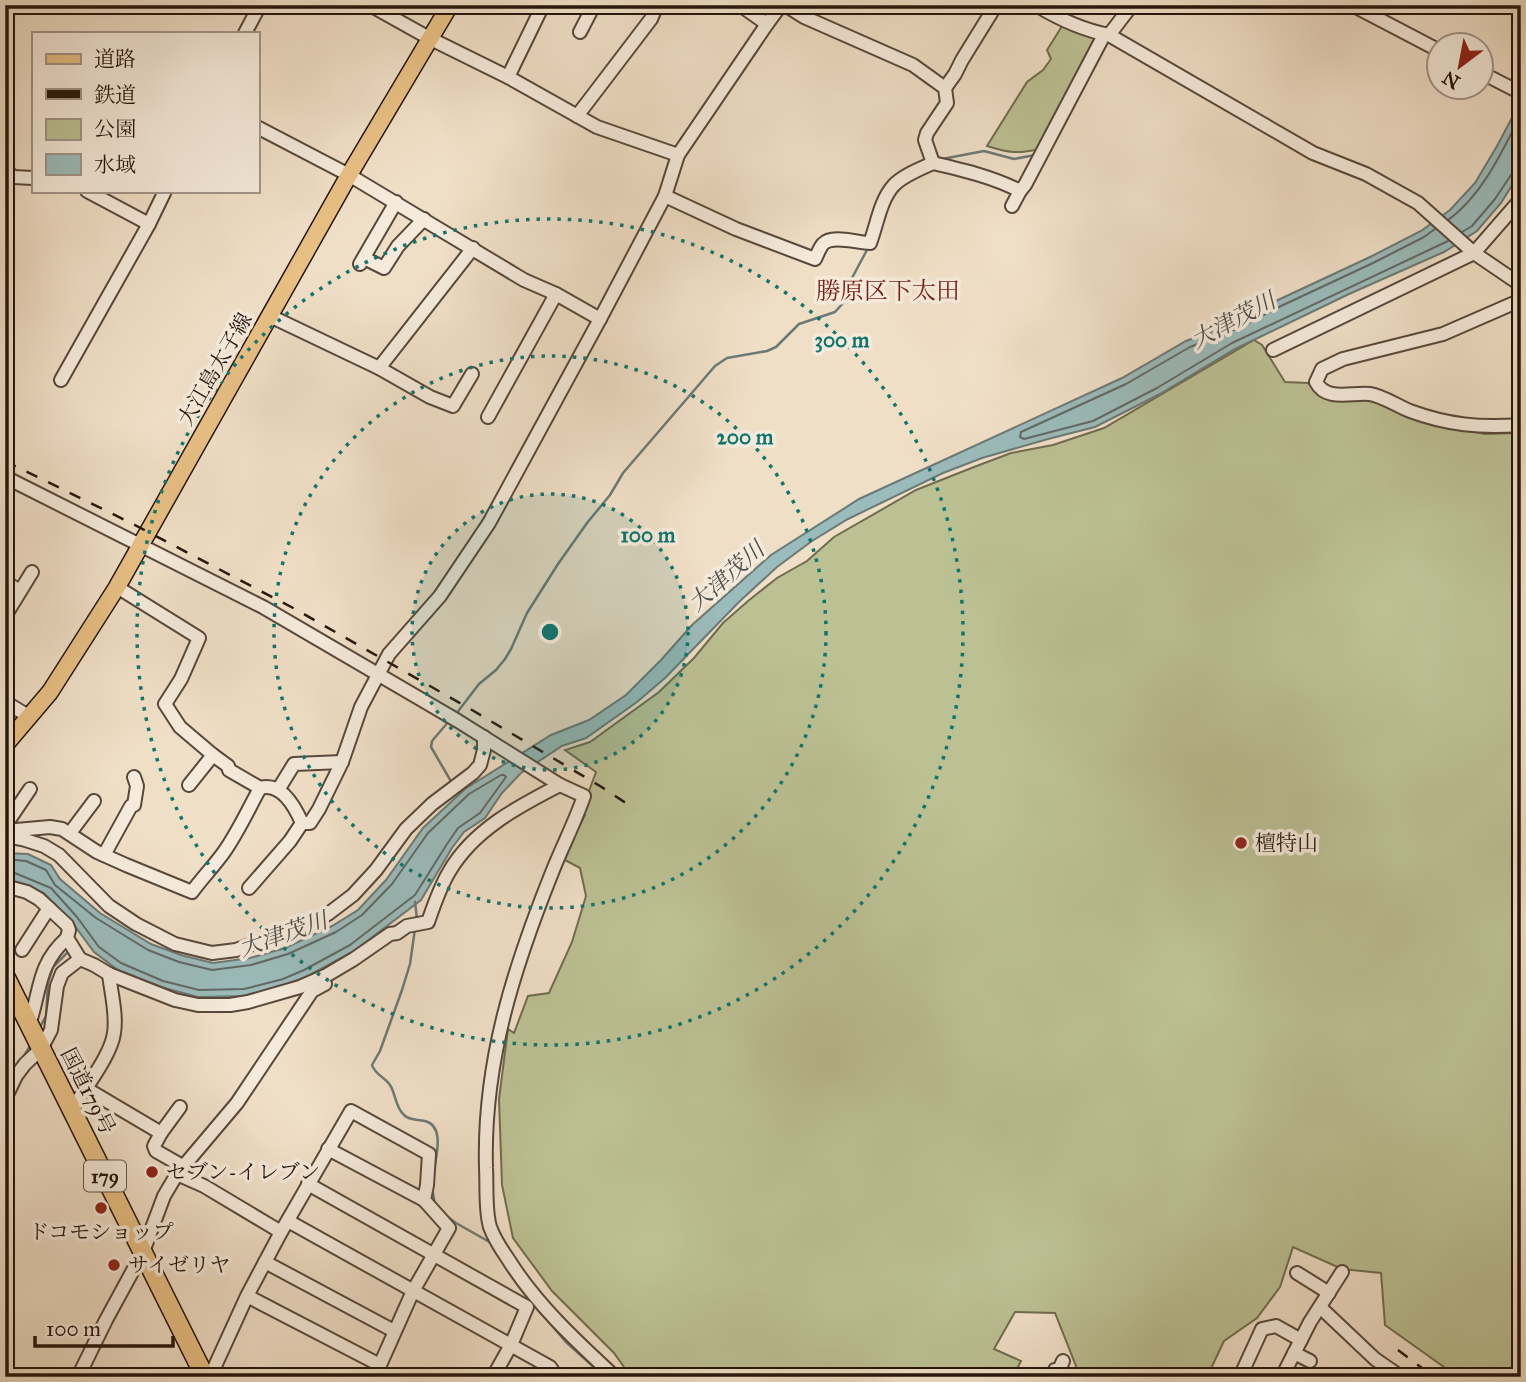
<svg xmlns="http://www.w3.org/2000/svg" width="1526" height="1382" viewBox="0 0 1526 1382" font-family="'IM FELL Great Primer','Noto Serif JP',serif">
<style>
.green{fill:#bcc194;stroke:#706c50;stroke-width:2}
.water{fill:#9bbcbc;stroke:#6c7a76;stroke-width:2}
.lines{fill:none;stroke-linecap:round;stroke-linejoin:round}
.shore{stroke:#606964;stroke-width:2}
.stream{stroke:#6c7a76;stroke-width:2.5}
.minor-casing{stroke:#58483c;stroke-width:16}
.major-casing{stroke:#25160d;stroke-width:19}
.highway-casing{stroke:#25160d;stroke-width:21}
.minor{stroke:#f5eadb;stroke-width:12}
.major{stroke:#e8c084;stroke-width:16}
.highway{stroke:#e8c084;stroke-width:18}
.rail{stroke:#25160d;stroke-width:2.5;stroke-dasharray:12 12;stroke-linecap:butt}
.ring{fill:none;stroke:#0f766e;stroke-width:3.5;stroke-dasharray:3.5 7}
.poi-dot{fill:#8f2418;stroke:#f5eadb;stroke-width:2.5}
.labels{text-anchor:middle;stroke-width:7;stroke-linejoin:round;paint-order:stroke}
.shield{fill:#f5eadb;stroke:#63564b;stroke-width:2}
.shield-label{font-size:19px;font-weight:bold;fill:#25160d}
.street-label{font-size:21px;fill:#25160d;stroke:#f5eadb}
.poi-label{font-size:21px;fill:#25160d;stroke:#f5eadb;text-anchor:start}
.water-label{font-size:23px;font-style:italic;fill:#4e504a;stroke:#f5eadb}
.quarter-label{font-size:24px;fill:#7a1f14;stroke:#f5eadb}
.centre{fill:#0f766e;stroke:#f5eadb;stroke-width:3.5}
.ring-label{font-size:21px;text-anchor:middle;font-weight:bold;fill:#0f766e;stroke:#f5eadb;stroke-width:7;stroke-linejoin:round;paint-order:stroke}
</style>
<rect width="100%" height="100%" fill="#f0dfc7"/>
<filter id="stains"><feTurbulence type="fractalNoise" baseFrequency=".00286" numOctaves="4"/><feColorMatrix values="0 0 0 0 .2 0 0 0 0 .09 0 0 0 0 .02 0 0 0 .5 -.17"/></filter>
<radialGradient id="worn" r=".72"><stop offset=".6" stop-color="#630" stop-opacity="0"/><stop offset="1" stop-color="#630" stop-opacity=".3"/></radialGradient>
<!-- green -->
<g class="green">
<path d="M1064 23 1099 39 1041 149C1017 154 1009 153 987 146L1027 82 1043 70 1051 59 1047 50Z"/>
<polygon points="1254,340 1262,345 1285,382 1308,383 1323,397 1368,398 1443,426 1485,434 1516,433 1521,430 1521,1377 1458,1377 1385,1325 1381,1273 1342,1269 1293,1247 1280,1287 1257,1318 1224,1341 1207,1377 1075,1377 1076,1366 1055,1313 1015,1312 994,1349 1021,1361 1013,1377 631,1377 614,1353 552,1291 513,1238 502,1185 499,1099 508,1029 514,1033 528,996 549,993 572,942 586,896 580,868 563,859 585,815 583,807 596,772 565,750 590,742 659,692 694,658 723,623 748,601 777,578 807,561 834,537 916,490 974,467 1011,453 1053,445 1104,428"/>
</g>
<!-- water -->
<polygon class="water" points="1521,101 1521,171 1501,203 1477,231 1444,252 1349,294 1235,349 1160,394 1095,427 1048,439 982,458 943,473 848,519 812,541 777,567 739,602 665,678 637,702 586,738 562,746 521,773 502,793 485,818 464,832 452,848 421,900 354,951 308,976 285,985 245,996 198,997 161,987 118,970 94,952 71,921 44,893 5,878 5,853 28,854 51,865 60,879 100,913 151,944 181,955 213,963 250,958 285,948 332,926 358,910 386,880 423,828 465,789 551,735 589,720 626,695 661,660 692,625 771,555 859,499 1122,378 1186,341 1239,321 1278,300 1370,257 1421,231 1450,210 1475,183 1497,146"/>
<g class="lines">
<!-- shore -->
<g class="shore">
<path d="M1448 220C1482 196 1503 150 1521 114"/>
<polyline points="1435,229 1424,237 1373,263 1281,306 1241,327 1190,347 1126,384 1021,432 1020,437 1024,439 1093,421 1157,388 1232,343 1448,241"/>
<polyline points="1462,232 1472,226 1495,199 1513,172 1521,169"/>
<polyline points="5,859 26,861 46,870 55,885 96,918 148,950 179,962 212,970 251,965 288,954 336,932 362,915 392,884 428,833 469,794 501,775 504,775 506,777 480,813 458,828 447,844 415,895 350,945 304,970 283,979 244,989 199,990 163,981 121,963 99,947 77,917 51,888 10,871 5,871"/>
</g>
<!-- stream -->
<g class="stream">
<polyline points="942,159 984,151 1014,159 1035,155"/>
<polyline points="456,714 479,684 496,670 505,659 511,649 527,613 558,564 587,523 610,495 623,473 715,366 727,358 767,351 776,347 799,324 835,312 844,302 844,293 868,248"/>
<polyline points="449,721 432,741 431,747 452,783"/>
<polyline points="415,902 417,919"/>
<path d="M415 929 410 964 402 990 380 1051 372 1065C375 1075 385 1077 390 1085 396 1094 395 1107 404 1115 410 1121 418 1119 425 1121 445 1126 436 1156 434 1171"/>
<polyline points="39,1029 46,1016 48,983 53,967 70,950"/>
<polyline points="21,1061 30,1046"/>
<polyline points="432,1188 435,1205"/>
<polyline points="445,1215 456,1223 493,1244"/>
<polyline points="507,1268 517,1283"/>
<polyline points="536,1307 566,1342 605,1377"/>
</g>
<defs>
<g id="minor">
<polyline points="370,5 429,38 508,77 597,127 678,155"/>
<polyline points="740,5 767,24"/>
<polyline points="785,5 804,17 913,65 945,88 947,103 927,133 925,140 933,163"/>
<path d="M1036 5C1059 19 1083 30 1109 35L1313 153 1366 174 1418 203 1474 253 1521 285"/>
<polyline points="1352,5 1438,50"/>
<polyline points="580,32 594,5"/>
<polyline points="245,33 260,5"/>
<polyline points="1109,35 1132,5"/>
<polyline points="1480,72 1521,93"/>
<polyline points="508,77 543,5"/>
<polyline points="945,88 955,74 962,60 996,5"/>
<polyline points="577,116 651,19 657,5"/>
<polyline points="257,127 349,175 524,280 556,294 600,319"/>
<polyline points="5,171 14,177 33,178"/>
<polyline points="87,191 149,224"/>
<path d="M665 196 736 229 815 259C817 255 820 247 823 244 832 234 858 243 870 243 877 225 880 200 894 185 904 175 920 169 933 163 963 170 993 177 1020 191L1025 185 1104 35"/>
<polyline points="1012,206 1020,191"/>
<polyline points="364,258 384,268 398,246 424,219"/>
<polyline points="360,264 396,202"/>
<path d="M1521 300 1443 334 1343 359 1322 369 1316 382C1326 402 1352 392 1370 394 1383 396 1397 406 1410 411 1448 425 1480 428 1521 425"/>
<polyline points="270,316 379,368 430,397 453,406 472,374"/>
<polyline points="1273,350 1474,253 1521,199"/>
<polyline points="379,368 473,248"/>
<polyline points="61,380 149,224 165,191"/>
<polyline points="488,417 556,294"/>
<path d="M5 477 263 607 458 721 560 785 584 796C575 822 563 845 553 870 514 967 483 1062 486 1168 487 1185 485 1211 490 1227 494 1238 501 1249 508 1259 536 1304 576 1341 615 1377"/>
<polyline points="5,582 20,591"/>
<polyline points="117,587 199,638 181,679 165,704 180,727 213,755 189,785"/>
<polyline points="5,616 32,572"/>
<polyline points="5,702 30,717"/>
<path d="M213 755 228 766 229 770 260 788C281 782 295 807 302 823"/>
<polyline points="278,790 294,764 342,762"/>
<polyline points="5,826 30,789"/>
<path d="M5 831 50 827 62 829 97 852 126 865 192 892C202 878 214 866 224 852 238 832 248 810 260 788"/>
<polyline points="70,833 94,801"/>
<polyline points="5,836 22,839 44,846 59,855 109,906 136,924 175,944 212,953 236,950 269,938 296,931 328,914 353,895 376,870 406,829 432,804 473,773 480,765 484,750 484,737"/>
<polyline points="104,855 131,806 134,805 137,786 134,777"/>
<path d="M5 886 27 892 39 899 67 925 69 930 67 938 80 959 94 965 109 974 175 1000 198 1005H230L248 1002 300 987 327 975 354 959 390 934 397 933 407 926 428 922C434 905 440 887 449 872 473 830 519 806 560 785"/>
<polyline points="249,888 290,841 302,823 310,823 319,809 342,762 361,707 389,654 440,596 489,523 600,319 665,196 678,155 767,24 781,5"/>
<polyline points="22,950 49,908"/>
<path d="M29 1025C41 990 37 965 67 938"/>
<polyline points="85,1088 161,1133 154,1146 156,1151 184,1167"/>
<polyline points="5,1099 16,1076 25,1064 41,1049 51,1030 57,986 62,973 80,959"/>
<path d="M72 1110C84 1089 111 1056 114 1033 117 1014 111 993 109 974"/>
<polyline points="161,1133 180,1107"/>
<polyline points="328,1149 424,1200"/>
<polyline points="177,1174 204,1186 281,1232"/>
<polyline points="308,1184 527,1307 511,1345 493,1377"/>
<polyline points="288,1221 550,1367 557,1377"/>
<polyline points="265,1262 394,1331"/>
<polyline points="1297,1273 1329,1293"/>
<polyline points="1320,1307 1375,1359 1401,1377"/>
<polyline points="1294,1353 1310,1361"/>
<polyline points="78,1377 106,1320 143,1252 164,1196 177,1174 237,1103 312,991 325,984"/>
<polyline points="210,1377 247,1296 281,1232 351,1111 429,1154 427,1185 424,1200 449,1228 413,1291 380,1365 247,1296"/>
<polyline points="1053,1377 1055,1370 1059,1370 1063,1361"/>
<polyline points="1240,1377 1262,1329 1276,1326 1301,1340"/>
<polyline points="1282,1377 1310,1322 1342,1272"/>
</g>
<polyline id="major" points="5,745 50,692 117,587 349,175 450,5"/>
<polyline id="highway" points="5,976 205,1377"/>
</defs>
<!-- minor casing -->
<use href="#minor" class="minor-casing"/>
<!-- major casing -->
<use href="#major" class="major-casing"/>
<!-- highway casing -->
<use href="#highway" class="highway-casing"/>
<!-- minor -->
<use href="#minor" class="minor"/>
<!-- major -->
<use href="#major" class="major"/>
<!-- highway -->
<use href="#highway" class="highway"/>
<!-- rail -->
<g class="rail">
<polyline points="5,461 129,522 295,609 472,710 600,786 635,809"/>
<polyline points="1398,1350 1434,1377"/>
</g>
</g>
<!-- distance rings -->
<circle cx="550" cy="632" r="138" fill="#0f766e" fill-opacity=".12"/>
<g class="ring">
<circle cx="550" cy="632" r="138"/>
<circle cx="550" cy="632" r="276"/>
<circle cx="550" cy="632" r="413"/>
</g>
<!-- markers -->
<g class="poi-dot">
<circle cx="1241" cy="843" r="7"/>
<circle cx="152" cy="1172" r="7"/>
<circle cx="101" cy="1208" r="7"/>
<circle cx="114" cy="1265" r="7"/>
</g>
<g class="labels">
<!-- shield labels -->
<rect class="shield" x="84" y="1160.5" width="42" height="31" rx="5"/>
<g class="shield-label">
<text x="105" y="1183">179</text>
</g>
<!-- street labels -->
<g class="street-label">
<text transform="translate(215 369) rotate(-60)" y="7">大江島太子線</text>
<text transform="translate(88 1091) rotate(63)" y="7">国道179号</text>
</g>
<!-- poi labels -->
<g class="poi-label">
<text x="1255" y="850">檀特山</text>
<text x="166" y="1179">セブン-イレブン</text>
<text x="101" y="1239" text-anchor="middle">ドコモショップ</text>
<text x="128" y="1272">サイゼリヤ</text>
</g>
<!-- water labels -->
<g class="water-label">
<text transform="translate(1233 320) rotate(-28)" y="8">大津茂川</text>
<text transform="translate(726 576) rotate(-41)" y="8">大津茂川</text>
<text transform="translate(283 934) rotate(-19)" y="8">大津茂川</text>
</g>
<!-- quarter labels -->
<g class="quarter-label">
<text x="888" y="299">勝原区下太田</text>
</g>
</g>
<circle cx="550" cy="632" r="10" class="centre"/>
<g class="ring-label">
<text x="842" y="347">300 m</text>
<text x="745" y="444">200 m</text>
<text x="648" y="542">100 m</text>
</g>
<!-- margin -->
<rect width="1526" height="1382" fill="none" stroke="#f0dfc7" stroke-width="28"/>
<rect x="7" y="7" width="1512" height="1368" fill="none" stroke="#25160d" stroke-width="3.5"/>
<rect x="14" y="14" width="1498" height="1354" fill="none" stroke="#25160d" stroke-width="2"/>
<!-- legend -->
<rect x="32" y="32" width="228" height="161" fill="#f5eadb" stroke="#a29589" stroke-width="2"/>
<rect x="46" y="54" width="35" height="10" fill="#e8c084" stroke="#a29589" stroke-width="2"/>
<text x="94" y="66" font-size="21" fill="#25160d">道路</text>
<rect x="46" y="89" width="35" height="10" fill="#25160d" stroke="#a29589" stroke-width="2"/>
<text x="94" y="102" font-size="21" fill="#25160d">鉄道</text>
<rect x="46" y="119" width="35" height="21" fill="#bcc194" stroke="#a29589" stroke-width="2"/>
<text x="94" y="136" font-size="21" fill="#25160d">公園</text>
<rect x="46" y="154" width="35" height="21" fill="#9bbcbc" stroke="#a29589" stroke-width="2"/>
<text x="94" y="172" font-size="21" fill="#25160d">水域</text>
<!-- north arrow -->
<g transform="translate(1460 66) rotate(212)"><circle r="33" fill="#f5eadb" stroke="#a29589" stroke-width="2"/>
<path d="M0-5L12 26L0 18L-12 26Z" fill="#8f2418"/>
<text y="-10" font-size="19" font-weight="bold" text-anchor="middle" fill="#25160d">N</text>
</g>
<!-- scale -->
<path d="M35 1336v10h138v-10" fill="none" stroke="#25160d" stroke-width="3.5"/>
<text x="46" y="1336" font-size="21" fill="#25160d" stroke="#f5eadb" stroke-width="5" paint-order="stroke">100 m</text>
<rect width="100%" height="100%" filter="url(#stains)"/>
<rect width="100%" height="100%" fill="url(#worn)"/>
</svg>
